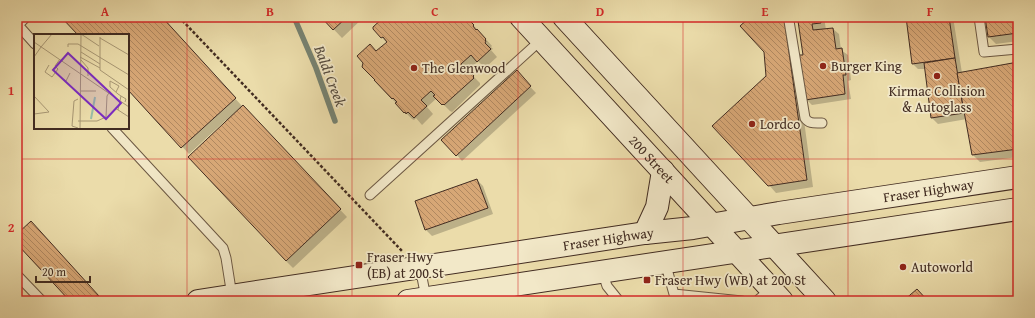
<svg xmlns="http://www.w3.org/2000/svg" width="1035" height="318" viewBox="0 0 1035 318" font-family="'Gentium Book Plus',serif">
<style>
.shadow{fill:#0003}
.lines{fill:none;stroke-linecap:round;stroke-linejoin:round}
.stream{stroke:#768271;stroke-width:5.5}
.building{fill:url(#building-back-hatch);stroke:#422c21}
.lane-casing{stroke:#6c5843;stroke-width:11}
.secondary-casing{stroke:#422c21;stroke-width:24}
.path{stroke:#422c21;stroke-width:2.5;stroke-dasharray:3 2;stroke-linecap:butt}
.lane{stroke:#f2e8c8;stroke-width:9}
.secondary{stroke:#f2e8c8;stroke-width:22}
.grid{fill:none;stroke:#d62828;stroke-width:1;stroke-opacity:0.55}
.poi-dot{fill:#8f2418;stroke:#f2e8c8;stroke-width:1.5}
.labels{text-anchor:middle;stroke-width:3.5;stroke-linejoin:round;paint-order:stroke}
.poi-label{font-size:14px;fill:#422c21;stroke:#f2e8c8;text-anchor:start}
.street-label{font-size:14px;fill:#422c21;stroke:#f2e8c8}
.water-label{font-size:15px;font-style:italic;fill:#53493c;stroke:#f2e8c8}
.inset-river{fill:none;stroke:#98bca7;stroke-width:2}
.inset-road{fill:none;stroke:#a79673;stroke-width:1}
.view{fill:#7b2cbf;fill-opacity:0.15;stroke:#7b2cbf;stroke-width:2}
.inset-edge{fill:none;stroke:#422c21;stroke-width:2}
.neatline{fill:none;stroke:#d62828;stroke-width:1.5}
.grid-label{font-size:13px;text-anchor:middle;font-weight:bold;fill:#d62828}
</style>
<defs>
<pattern id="building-back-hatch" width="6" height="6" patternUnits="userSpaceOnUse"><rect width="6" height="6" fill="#d7a776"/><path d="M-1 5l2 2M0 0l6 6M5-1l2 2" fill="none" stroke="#b08860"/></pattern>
</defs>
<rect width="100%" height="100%" fill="#ebdcaa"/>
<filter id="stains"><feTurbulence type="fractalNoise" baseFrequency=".005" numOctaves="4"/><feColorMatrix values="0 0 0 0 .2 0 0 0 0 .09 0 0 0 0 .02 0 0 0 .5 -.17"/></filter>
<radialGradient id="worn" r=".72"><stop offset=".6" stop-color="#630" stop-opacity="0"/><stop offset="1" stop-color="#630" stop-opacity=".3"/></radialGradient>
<!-- shadow -->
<g class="shadow">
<polygon points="62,17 161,17 242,106 347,217 293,268 286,261 228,121 226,120 189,154 128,88 128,35 79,35"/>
<polygon points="322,17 364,17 342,38"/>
<polygon points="385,17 466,17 492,46 491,47 493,49 491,50 497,57 485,68 478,61 468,71 480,83 480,85 452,112 450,111 437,98 427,107 433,114 422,125 416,118 414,120 412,119 392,99 377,52 387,43 374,29"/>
<polygon points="751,17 790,17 813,187 776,193 769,185 767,76 765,52"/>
<polygon points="805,17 824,17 826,30 833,29 839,34 841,50 848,55 851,80 848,81 851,99 812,105 806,99 804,55"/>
<polygon points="907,17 953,17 962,73 1018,63 1018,157 980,162 973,155 967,119 938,124 932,118 925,69 918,69 913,64"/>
<polygon points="986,17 1018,17 1018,41 996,44 989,37"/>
<polygon points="522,78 536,93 462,161 457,155"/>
<polygon points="477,180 483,186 493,214 432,236 426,230 416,202"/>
<polygon points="36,229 103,301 71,301 17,242 17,235"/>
</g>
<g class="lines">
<!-- stream -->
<polyline class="stream" points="294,17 316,68 335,121"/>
</g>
<!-- building -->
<g class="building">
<polygon points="61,17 162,17 236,98 181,148 128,90 128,35 78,35"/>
<polygon points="321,17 347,17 333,30"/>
<polygon points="384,17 466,17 474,25 473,26 476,30 477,29 486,39 485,40 486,41 485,43 491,49 477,62 471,55 461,64 465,68 466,67 474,76 473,77 474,78 444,105 443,104 442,105 433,96 435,95 431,91 421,100 427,106 414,118 408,112 406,114 405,112 404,113 395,103 397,102 393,98 392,99 374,80 375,80 362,67 363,63 357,56 370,44 376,51 387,42 383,37 381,38 373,29 373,27"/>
<polygon points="750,17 784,17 807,180 768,186 712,126 766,76 764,52 740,26"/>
<polygon points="804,17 820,17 821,23 812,24 813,30 833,28 836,49 842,48 846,75 843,75 845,94 805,100 799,55 803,55 798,21 804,20"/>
<polygon points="906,17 949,17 955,58 912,64"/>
<polygon points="985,17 1018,17 1018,33 988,37"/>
<polygon points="955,58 964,113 931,118 924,63"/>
<polygon points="1018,62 1018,149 972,155 957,73"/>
<polygon points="517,70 531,86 456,156 441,140"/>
<polygon points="243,105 341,209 286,261 188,157"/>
<polygon points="477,179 488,208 425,230 415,201"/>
<polygon points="31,221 99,296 69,300 17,244 17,234"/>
<polygon points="917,289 928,301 903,301"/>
</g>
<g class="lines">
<defs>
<g id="lane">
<polyline points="26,17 18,25 35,44"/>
<path d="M790 17 789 21 805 118C809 124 814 123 822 123"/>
<polyline points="979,17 984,52 1018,49"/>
<polyline points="112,128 223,248 226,258 232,296"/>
<polyline points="370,195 542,39"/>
<polyline points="665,262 674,294 742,301"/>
<polyline points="420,267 426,298"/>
<polyline points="602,271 607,286 619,301"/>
<polyline points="17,275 42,301"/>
<polyline points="757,301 771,289"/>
</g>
<g id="secondary">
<path id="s1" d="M521 17 782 301"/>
<polyline points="564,17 825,301"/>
<polyline points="645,233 657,207 663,171"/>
<path id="s2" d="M198 301 645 233 693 228 779 213 1018 177"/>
<polyline points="408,301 1018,209"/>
</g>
</defs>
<!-- lane casing -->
<use href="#lane" class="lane-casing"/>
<!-- secondary casing -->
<use href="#secondary" class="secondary-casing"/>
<!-- path -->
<polyline class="path" points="179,17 402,251"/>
<!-- lane -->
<use href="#lane" class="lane"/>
<!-- secondary -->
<use href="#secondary" class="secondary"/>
</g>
<!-- grid -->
<path class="grid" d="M187 17V301M352 17V301M518 17V301M683 17V301M848 17V301M17 159H1018"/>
<!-- markers -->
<g class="poi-dot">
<circle cx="823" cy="66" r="4"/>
<circle cx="414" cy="68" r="4"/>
<circle cx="937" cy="76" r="4"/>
<circle cx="752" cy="124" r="4"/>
<rect x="355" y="261" width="8" height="8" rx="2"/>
<circle cx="903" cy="267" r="4"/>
<rect x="643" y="276" width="8" height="8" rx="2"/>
</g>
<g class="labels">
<!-- poi labels -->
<g class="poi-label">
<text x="831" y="71">Burger King</text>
<text x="422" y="73">The Glenwood</text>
<text x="937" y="96" text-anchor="middle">Kirmac Collision<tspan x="937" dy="16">&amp; Autoglass</tspan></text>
<text x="760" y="129">Lordco</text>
<text x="367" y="262">Fraser Hwy<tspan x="367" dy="16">(EB) at 200 St</tspan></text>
<text x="911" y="272">Autoworld</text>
<text x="655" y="285">Fraser Hwy (WB) at 200 St</text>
</g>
<!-- street labels -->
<g class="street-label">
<text dy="5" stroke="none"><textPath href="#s1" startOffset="193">200 Street</textPath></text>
<text dy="5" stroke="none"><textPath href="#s2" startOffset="739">Fraser Highway</textPath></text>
<text dy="5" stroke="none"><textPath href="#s2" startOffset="415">Fraser Highway</textPath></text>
</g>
<!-- water labels -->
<g class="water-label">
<text transform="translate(330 76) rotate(69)" y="5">Baldi Creek</text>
</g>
</g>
<!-- overview -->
<g transform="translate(34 34)">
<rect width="95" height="95" fill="#ebdcaa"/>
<path class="inset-river" d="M57 85 61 63"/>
<path class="inset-road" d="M47 0 65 12M66 3V36L95 56M66 4 95 21M0 8 95 73M44 10 95 41M7 13 18 0M34 13V10H44M47 18 66 30M0 23 7 13M46 23 66 34M47 26 54 34V42M15 31 11 38 18 43 24 35 21 32 26 25M27 44 32 47 36 39M47 57H62M82 58 85 52 76 47V53L84 60 87 62M0 62 15 78M81 74 95 83M84 76 87 62 92 65 91 68M0 80 15 78M44 87H63L72 83 73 62 76 57M44 94 38 92 40 67 44 65M46 95 47 0"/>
<path class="view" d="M34 19 87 69 72 85 19 36Z"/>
<rect width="95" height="95" class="inset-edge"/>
</g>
<!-- margin -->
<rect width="1035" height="318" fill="none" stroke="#ebdcaa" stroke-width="44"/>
<!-- scale -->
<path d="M36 276v6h54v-6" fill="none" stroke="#422c21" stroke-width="2"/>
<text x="42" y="276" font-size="12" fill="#422c21" stroke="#f2e8c8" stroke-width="3" paint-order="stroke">20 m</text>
<rect x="22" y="22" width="991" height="274" class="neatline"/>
<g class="grid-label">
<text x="105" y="16">A</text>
<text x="270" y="16">B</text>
<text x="435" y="16">C</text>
<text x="600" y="16">D</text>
<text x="765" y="16">E</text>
<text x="930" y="16">F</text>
<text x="11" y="95">1</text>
<text x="11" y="232">2</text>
</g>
<rect width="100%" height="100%" filter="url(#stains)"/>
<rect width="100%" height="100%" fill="url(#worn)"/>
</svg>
